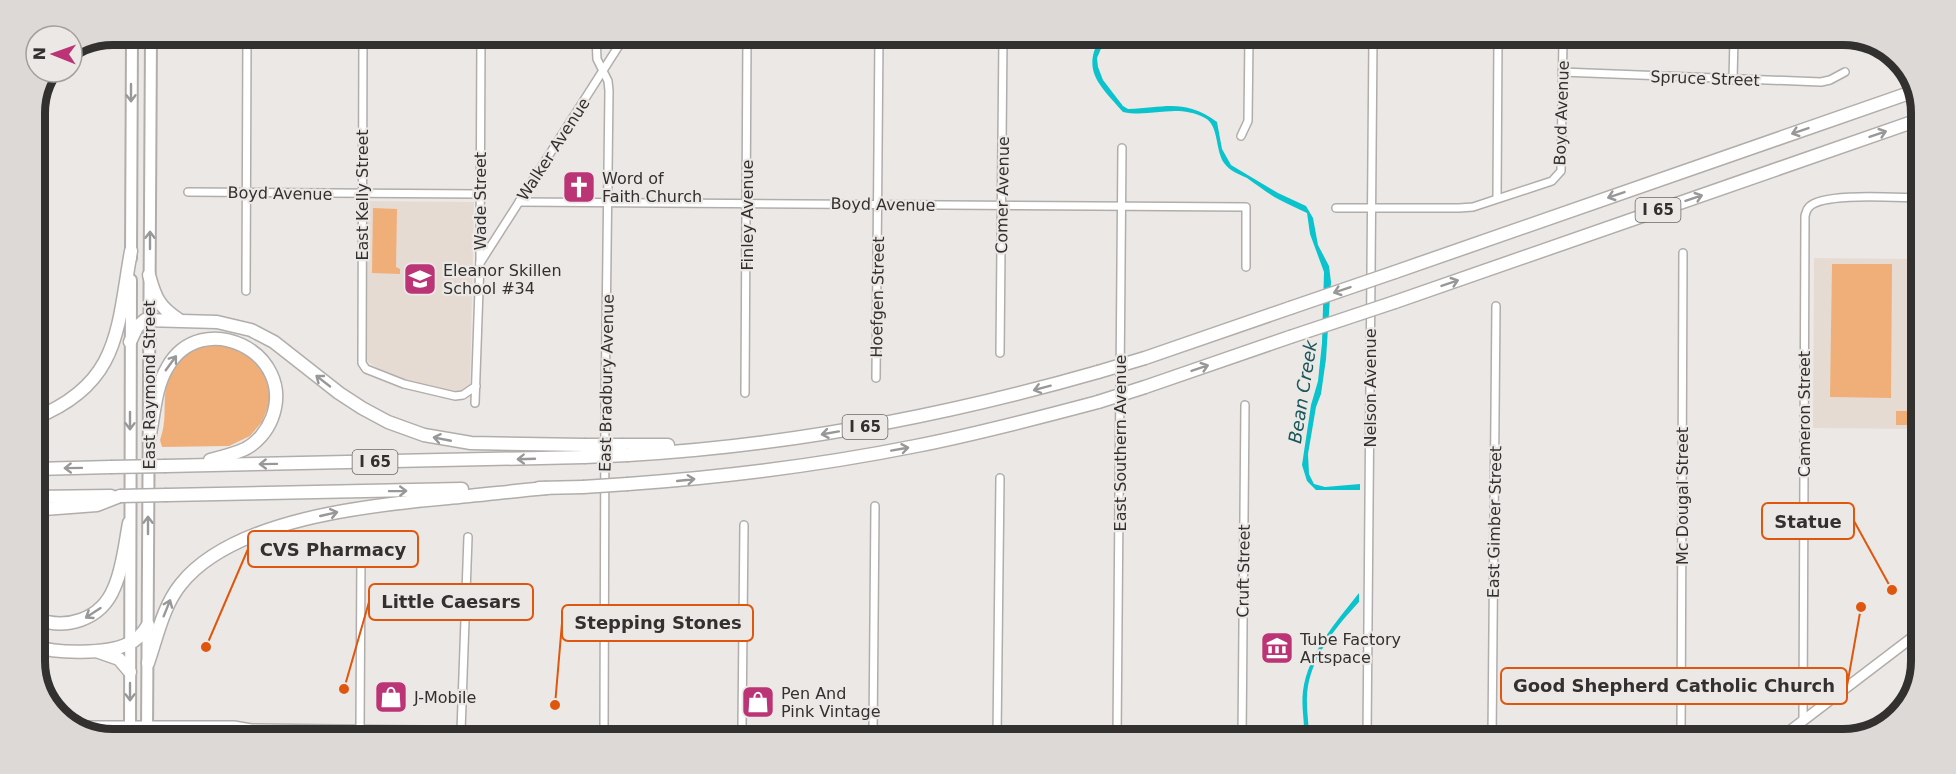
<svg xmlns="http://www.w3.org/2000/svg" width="1956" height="774" viewBox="0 0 1956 774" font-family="'DejaVu Sans',sans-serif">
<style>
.built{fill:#e6dbd3}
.green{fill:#f0af78}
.water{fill:#0ac3cc}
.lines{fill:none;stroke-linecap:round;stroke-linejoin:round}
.street-casing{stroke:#b1adab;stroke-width:10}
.secondary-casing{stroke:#b1adab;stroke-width:12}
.primary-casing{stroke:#b1adab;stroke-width:14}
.highway-casing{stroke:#b1adab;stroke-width:15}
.street{stroke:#fff;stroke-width:7}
.secondary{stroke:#fff;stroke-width:9}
.primary{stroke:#fff;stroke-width:10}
.highway{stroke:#fff;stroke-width:12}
.highway-bridge-casing{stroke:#b1adab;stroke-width:15;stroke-linecap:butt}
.highway-bridge{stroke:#fff;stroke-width:12}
.oneway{stroke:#989898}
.labels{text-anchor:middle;stroke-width:4.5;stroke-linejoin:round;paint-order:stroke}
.shield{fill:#ece8e5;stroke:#6a6866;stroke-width:1.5}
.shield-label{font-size:15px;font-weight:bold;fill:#323130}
.street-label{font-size:16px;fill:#323130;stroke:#ece8e5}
.poi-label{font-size:16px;fill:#323130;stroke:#ece8e5;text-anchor:start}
.water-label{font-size:18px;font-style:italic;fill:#18575b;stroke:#ece8e5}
.rim{fill:none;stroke:#323130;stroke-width:8}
.leader{fill:none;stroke:#df570e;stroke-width:2}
.callout-dot{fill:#df570e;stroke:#ece8e5;stroke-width:2}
.callout{fill:#ece8e5;stroke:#df570e;stroke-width:2}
.callout-label{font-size:18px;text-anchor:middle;font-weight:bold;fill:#323130}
</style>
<rect width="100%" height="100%" fill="#ece8e5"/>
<!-- built -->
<g class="built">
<polygon points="368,201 474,202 470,384 466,390 460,392 452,393 392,378 368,362 365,356"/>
<polygon points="1814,258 1920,259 1917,622 1918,429 1813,428"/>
</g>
<!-- green -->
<g class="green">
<polygon points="373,208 397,209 396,267 400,269 400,274 372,273"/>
<polygon points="1832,264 1892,264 1891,398 1830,397"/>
<path d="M224 343 240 347 257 365 268 381 270 402 262 422 250 436 229 446 162 447 160 440C168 418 162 404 167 384 168 379 171 375 173 371 184 350 201 344 224 343Z"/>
<rect x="1896" y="411" width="16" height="14"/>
</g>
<!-- water -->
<g class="water">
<path d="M1101 37H1106L1097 58 1098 67 1103 80 1123 106 1128 109C1165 108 1184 98 1217 122L1222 149 1231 165 1278 193 1306 206 1313 218 1318 245 1329 266 1331 282 1326 359 1321 394 1316 407 1308 454 1309 474 1314 484 1325 487 1360 484V490H1316L1307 481 1302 465 1311 405 1318 381 1322 343 1324 272 1310 234 1307 213C1297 208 1287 204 1278 199 1267 193 1257 185 1247 178 1238 174 1230 171 1224 163 1215 150 1219 125 1205 118 1176 103 1151 118 1123 112 1101 86 1080 71 1101 37Z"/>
<path d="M1359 593V602C1337 626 1314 653 1308 686 1305 703 1309 721 1309 738H1304C1305 722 1301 707 1303 691 1308 653 1337 621 1359 593Z"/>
</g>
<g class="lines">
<defs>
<g id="street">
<polyline points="363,35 362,363 366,369 404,384 455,396 463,395 476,386"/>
<polyline points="596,36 597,59 608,81 609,91 605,411 604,733"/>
<polyline points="1562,72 1821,82 1830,80 1845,72"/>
<polyline points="1733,80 1734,38"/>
<polyline points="1241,136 1248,121 1249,37"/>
<polyline points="188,192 480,194"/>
<polyline points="1497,198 1498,38"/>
<polyline points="519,202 1246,207 1246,267"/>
<polyline points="1336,208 1459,208 1473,207 1552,181 1561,171 1563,38"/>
<polyline points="480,263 625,36"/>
<polyline points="246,291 247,35"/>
<polyline points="1000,353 1003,37"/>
<polyline points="876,378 879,36"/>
<polyline points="745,393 747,36"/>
<polyline points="475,403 480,261 481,35"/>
<path d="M1803 721 1805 216C1806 213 1806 210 1809 207 1823 192 1898 198 1921 198"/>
<polyline points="360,730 361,553"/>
<polyline points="461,731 468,537"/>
<polyline points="873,736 875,506"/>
<polyline points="739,737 742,734 742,726 744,525"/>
<polyline points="997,737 1000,478"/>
<polyline points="1117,738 1122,148"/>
<polyline points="1242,738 1245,405"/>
<polyline points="1367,738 1373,38"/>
<polyline points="1492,739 1496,306"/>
<polyline points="1681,739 1683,253"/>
</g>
<g id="secondary">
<polyline points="75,726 234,726 251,729 1038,738"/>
<polyline points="1779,739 1918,633"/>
</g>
<g id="primary">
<polyline points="131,258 132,35"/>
<polyline points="130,735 131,280"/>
<polyline points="147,735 151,35"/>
</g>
<g id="highway">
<polyline points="1395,272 1915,91"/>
<path d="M149 275C155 297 159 307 178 319"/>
<polyline points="1395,302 1921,119"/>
<polyline points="130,342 137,327 145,320 217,322 251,330 274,342 339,393 362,408 388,422 424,435 471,443 584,445"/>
<polyline points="1145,358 1290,308"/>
<polyline points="1145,387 1290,337"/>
<path d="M35 418C120 384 117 330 131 251"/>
<path d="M149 439C154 416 155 388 167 368 201 306 297 352 272 418 267 431 257 443 245 449 234 454 222 457 210 460"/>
<polyline points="623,445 668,445"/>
<path d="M628 455C787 446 944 416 1098 372"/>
<polyline points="166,466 584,457"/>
<polyline points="35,469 111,467"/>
<path d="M628 484C725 477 821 465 916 446 977 434 1038 418 1098 402"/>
<polyline points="539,488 583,487"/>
<polyline points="167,495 462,489"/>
<polyline points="35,497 111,496"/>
<polyline points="35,512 44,509 97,505 120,496"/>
<path d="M35 618C65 631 101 620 114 588 123 568 125 544 129 523"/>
<path d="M35 646C56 654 107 654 128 644 137 640 143 634 148 625"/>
<polyline points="99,652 119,659 130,672"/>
<path d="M148 663C157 637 163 606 181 584 233 519 369 505 448 498 481 495 514 491 547 488"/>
</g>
</defs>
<!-- street casing -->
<use href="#street" class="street-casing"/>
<!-- secondary casing -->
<use href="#secondary" class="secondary-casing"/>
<!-- primary casing -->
<use href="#primary" class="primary-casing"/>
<!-- highway casing -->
<use href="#highway" class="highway-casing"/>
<!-- street -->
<use href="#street" class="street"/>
<!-- secondary -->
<use href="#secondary" class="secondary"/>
<!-- primary -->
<use href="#primary" class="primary"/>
<!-- highway -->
<use href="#highway" class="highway"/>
<defs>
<g id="highway-bridge">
<polyline points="1290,308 1395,272"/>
<polyline points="1290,337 1395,302"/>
<polyline points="1098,372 1145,358"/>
<polyline points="1098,402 1145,387"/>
<polyline points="584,445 623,445"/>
<polyline points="584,457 628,455"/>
<polyline points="111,467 166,466"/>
<polyline points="583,487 628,484"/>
<polyline points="120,496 167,495"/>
</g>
</defs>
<!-- highway-bridge casing -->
<use href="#highway-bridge" class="highway-bridge-casing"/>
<!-- highway-bridge -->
<use href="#highway-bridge" class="highway-bridge"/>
</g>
<!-- one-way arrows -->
<defs><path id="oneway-shaft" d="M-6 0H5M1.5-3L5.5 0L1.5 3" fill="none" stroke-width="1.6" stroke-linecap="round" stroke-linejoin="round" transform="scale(1.5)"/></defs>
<g class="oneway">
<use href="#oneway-shaft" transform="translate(131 93) rotate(90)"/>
<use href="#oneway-shaft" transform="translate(1800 131) rotate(161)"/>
<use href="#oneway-shaft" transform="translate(1878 134) rotate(-19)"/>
<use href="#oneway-shaft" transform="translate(1616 195) rotate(161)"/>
<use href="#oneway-shaft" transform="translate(1694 198) rotate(-19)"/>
<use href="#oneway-shaft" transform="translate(150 240) rotate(-90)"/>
<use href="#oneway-shaft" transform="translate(1450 283) rotate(-19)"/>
<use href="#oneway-shaft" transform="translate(1342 290) rotate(161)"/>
<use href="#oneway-shaft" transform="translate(171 363) rotate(-54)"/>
<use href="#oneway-shaft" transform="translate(1200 368) rotate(-19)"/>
<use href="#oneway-shaft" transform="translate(323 381) rotate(-142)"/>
<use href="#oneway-shaft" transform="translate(1042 388) rotate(165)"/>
<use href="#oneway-shaft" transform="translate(130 421) rotate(90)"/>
<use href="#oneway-shaft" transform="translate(830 433) rotate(170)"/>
<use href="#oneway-shaft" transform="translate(442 439) rotate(-169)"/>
<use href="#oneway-shaft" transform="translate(900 449) rotate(-10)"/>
<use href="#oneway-shaft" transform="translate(526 459) rotate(178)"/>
<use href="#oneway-shaft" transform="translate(268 464) rotate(179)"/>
<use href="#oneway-shaft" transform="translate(73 468) rotate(179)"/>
<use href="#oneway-shaft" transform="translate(686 480) rotate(-6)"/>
<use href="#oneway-shaft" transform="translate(398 491) rotate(-1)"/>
<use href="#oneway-shaft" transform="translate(329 514) rotate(-13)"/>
<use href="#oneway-shaft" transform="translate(148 525) rotate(-90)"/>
<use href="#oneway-shaft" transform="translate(167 608) rotate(-68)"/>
<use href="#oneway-shaft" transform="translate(93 613) rotate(147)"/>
<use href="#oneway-shaft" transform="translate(130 692) rotate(90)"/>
</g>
<!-- icons -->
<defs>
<symbol id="church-square" viewBox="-11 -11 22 22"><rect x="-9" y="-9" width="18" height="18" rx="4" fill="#bb3476" stroke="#ece8e5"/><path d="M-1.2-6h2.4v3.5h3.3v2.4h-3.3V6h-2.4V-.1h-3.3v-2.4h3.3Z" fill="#fff"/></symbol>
<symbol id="school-square" viewBox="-11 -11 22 22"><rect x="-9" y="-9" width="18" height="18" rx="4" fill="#bb3476" stroke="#ece8e5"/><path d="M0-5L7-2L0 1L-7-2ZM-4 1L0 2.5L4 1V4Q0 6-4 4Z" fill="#fff"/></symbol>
<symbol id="museum-square" viewBox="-11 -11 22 22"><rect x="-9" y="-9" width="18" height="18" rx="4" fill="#bb3476" stroke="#ece8e5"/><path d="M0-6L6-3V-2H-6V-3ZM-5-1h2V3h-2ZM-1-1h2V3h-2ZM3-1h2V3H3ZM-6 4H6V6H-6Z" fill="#fff"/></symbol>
<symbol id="shop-square" viewBox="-11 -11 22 22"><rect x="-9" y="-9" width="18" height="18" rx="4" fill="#bb3476" stroke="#ece8e5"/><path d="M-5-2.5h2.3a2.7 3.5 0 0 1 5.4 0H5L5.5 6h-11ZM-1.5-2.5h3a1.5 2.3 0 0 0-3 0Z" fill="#fff"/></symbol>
</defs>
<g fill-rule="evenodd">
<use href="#church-square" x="560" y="168" width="38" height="38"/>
<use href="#school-square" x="401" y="260" width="38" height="38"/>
<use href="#museum-square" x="1258" y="629" width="38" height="38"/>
<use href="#shop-square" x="372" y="678" width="38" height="38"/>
<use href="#shop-square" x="739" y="683" width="38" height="38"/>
</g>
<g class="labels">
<!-- shield labels -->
<g class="shield">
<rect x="1635.5" y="198" width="45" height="24" rx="4.5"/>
<rect x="842.5" y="415" width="45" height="24" rx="4.5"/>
<rect x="352.5" y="450" width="45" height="24" rx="4.5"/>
</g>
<g class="shield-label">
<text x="1658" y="215">I 65</text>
<text x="865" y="432">I 65</text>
<text x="375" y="467">I 65</text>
</g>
<!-- street labels -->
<g class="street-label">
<text transform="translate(1705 78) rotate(2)" y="6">Spruce Street</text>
<text transform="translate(1561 113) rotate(-88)" y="6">Boyd Avenue</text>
<text transform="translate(553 149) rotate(-57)" y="6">Walker Avenue</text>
<text transform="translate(280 193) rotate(1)" y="6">Boyd Avenue</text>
<text transform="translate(362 195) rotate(-90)" y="6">East Kelly Street</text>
<text transform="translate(1002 195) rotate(-89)" y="6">Comer Avenue</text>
<text transform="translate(480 201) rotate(-90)" y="6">Wade Street</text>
<text transform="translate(883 204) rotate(1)" y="6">Boyd Avenue</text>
<text transform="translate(747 215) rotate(-90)" y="6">Finley Avenue</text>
<text transform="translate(877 297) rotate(-89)" y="6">Hoefgen Street</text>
<text transform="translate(606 383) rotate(-89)" y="6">East Bradbury Avenue</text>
<text transform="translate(149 385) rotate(-90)" y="6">East Raymond Street</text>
<text transform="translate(1370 388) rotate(-90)" y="6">Nelson Avenue</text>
<text transform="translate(1804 414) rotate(-90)" y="6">Cameron Street</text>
<text transform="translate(1120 443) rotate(-90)" y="6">East Southern Avenue</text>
<text transform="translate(1682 496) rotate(-90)" y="6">Mc Dougal Street</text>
<text transform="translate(1494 522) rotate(-89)" y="6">East Gimber Street</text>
<text transform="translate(1243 571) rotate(-89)" y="6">Cruft Street</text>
</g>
<!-- poi labels -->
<g class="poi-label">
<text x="602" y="184">Word of<tspan x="602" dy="18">Faith Church</tspan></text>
<text x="443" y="276">Eleanor Skillen<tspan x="443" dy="18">School #34</tspan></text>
<text x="1300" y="645">Tube Factory<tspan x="1300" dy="18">Artspace</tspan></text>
<text x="781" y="699">Pen And<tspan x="781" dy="18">Pink Vintage</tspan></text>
<text x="414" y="703">J-Mobile</text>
</g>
<!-- water labels -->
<g class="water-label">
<text transform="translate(1303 392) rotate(-81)" y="6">Bean Creek</text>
</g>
</g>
<!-- crop -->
<path d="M0 0H1956V774H0ZM113 45H1843A68 68 0 0 1 1911 113V661A68 68 0 0 1 1843 729H113A68 68 0 0 1 45 661V113A68 68 0 0 1 113 45Z" fill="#ddd9d7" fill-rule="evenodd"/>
<path class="rim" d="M113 45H1843A68 68 0 0 1 1911 113V661A68 68 0 0 1 1843 729H113A68 68 0 0 1 45 661V113A68 68 0 0 1 113 45Z"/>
<!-- callouts -->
<path class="leader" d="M1892 590L1854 521M206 647L248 549M344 689L369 602M555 705L562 623M1861 607L1847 686"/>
<g class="callout-dot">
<circle cx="1892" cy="590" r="6"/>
<circle cx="206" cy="647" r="6"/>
<circle cx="344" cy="689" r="6"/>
<circle cx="555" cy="705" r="6"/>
<circle cx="1861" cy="607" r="6"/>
</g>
<g class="callout">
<rect x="1762" y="503" width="92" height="36" rx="6"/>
<rect x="248" y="531" width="170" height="36" rx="6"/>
<rect x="369" y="584" width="164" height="36" rx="6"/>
<rect x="562" y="605" width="191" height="36" rx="6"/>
<rect x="1501" y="668" width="346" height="36" rx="6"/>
</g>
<g class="callout-label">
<text x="1808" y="528">Statue</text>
<text x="333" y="556">CVS Pharmacy</text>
<text x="451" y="608">Little Caesars</text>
<text x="658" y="629">Stepping Stones</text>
<text x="1674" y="692">Good Shepherd Catholic Church</text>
</g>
<!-- north arrow -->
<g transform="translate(54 54) rotate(271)"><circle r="28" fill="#ece8e5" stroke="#a29f9d" stroke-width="1.5"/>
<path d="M0-4.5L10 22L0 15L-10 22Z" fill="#bb3476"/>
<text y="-9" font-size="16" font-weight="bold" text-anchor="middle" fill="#323130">N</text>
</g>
</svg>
